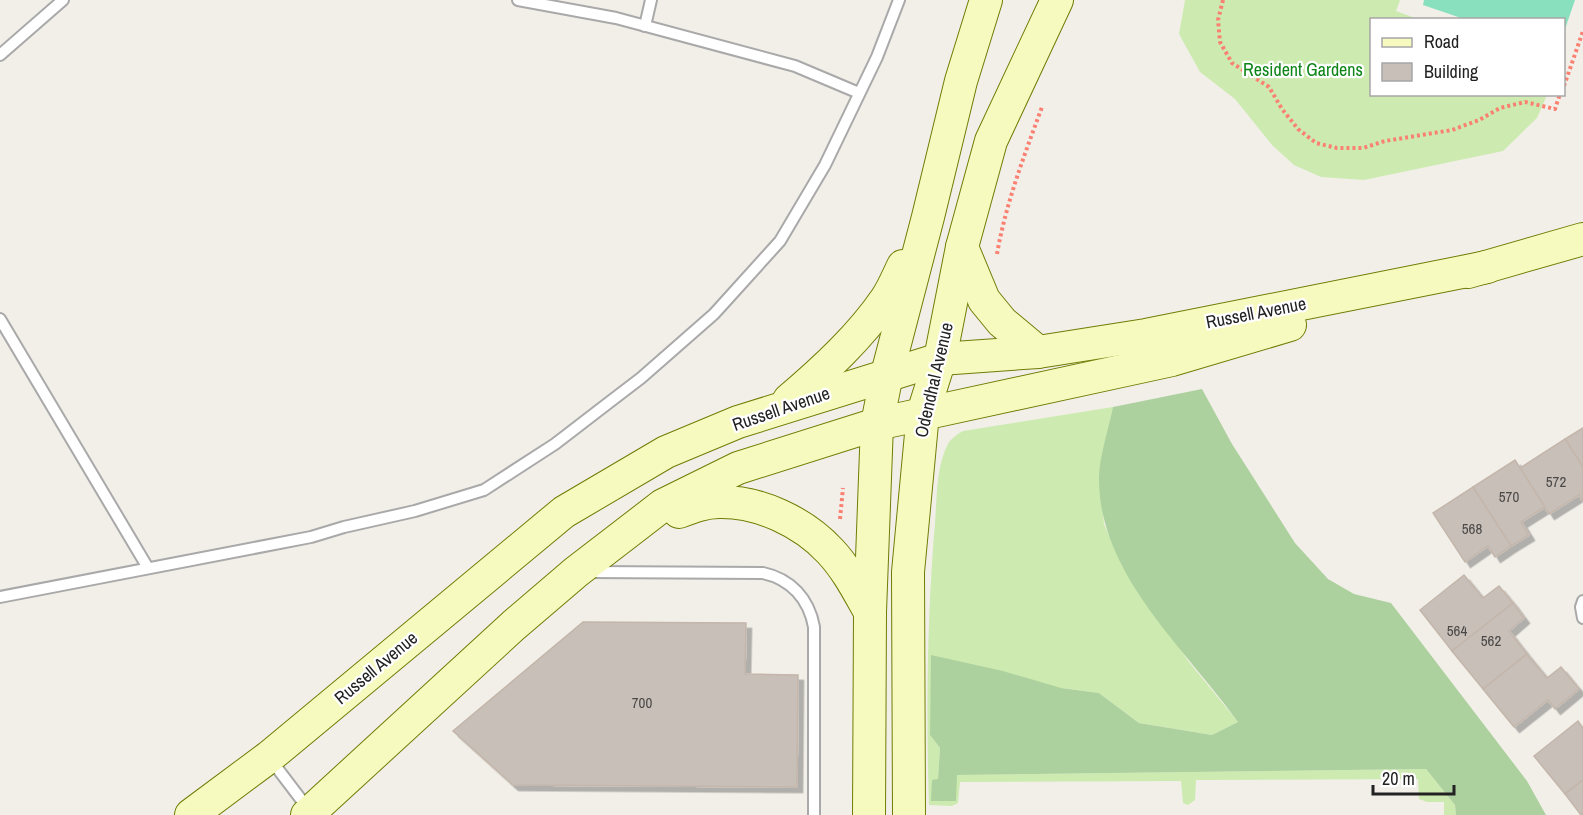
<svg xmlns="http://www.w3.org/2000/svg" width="1583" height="815" viewBox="0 0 1583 815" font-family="'Archivo Narrow',sans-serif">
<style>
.grass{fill:#cdebb0}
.forest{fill:#add19e}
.pitch{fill:#88e0be}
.building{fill:#c7bfb8;stroke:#c4b6ab;stroke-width:1.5;filter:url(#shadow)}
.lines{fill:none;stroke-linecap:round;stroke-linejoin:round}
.lane-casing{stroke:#a9a9a9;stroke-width:14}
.secondary-casing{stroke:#707d05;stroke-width:34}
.path{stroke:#fa8072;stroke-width:4;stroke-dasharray:3 3;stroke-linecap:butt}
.lane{stroke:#fff;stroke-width:10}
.secondary{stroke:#f7fabf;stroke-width:32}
.labels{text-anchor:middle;stroke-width:4.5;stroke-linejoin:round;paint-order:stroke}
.number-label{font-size:15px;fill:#4b4948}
.park-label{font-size:18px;fill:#0c8416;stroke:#fff}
.street-label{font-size:18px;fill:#222;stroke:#fff}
</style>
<defs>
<filter id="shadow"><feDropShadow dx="5.5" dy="5.5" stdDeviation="0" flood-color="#0004"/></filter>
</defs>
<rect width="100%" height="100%" fill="#f2efe9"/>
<!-- grass -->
<g class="grass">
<polygon points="1185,0 1400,0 1396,11 1418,19 1372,20 1372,94 1547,95 1537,118 1503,151 1364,180 1321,177 1294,165 1272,145 1235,99 1200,72 1179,34"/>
<path d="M1113 407 1099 474 1104 524 1122 566 1189 662 1238 722 1212 735 1139 723 1099 693 1061 688 930 735 940 748 938 780 932 801 957 775 1426 769 1455 805 1456 815H1444V802H1427L1419 799 1418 779 1196 780 1195 800 1188 805 1183 803 1181 781 960 782 958 803 952 806 929 805C926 711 927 616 935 523 937 498 936 468 947 446 950 439 956 435 963 431Z"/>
</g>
<!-- forest -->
<path class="forest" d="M1202 389 1232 444 1295 543 1328 579 1354 594 1391 603 1527 781 1546 815H1456L1455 805 1426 769 957 775 956 801H931L932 780 938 779 940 748 930 735 931 655 1003 671 1061 688 1099 693 1139 723 1212 735 1238 722C1185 647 1097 574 1099 475 1100 455 1109 427 1113 407Z"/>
<!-- pitch -->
<polygon class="pitch" points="1424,0 1575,0 1564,32 1564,20 1464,19 1423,5"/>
<!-- building -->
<g class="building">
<polygon points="1583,428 1583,467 1565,439"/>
<polygon points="1565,439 1583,467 1583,501 1579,495 1549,514 1520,468"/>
<polygon points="1515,460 1545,507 1521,522 1529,535 1511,546 1473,487"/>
<polygon points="1473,487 1511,546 1495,557 1488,546 1465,562 1433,513"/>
<polygon points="1464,575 1483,598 1499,586 1513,603 1452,651 1420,610"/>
<polygon points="1513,603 1524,618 1509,631 1527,654 1483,689 1452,651"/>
<polygon points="583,622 746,623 745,674 798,675 797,787 513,785 453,731"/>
<polygon points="1527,654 1547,678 1561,667 1579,689 1555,709 1548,700 1514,727 1483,689"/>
<polygon points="1578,721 1583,728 1583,780 1565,794 1534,756"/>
<polygon points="1583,780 1583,815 1581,815 1565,794"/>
</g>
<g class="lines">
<defs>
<g id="lane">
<polyline points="518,0 616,18 795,66 859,93"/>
<polyline points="645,26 651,0"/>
<polyline points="0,55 63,0"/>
<polyline points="0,319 148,568"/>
<path d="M588 572 763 573C791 579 809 599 814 627V815"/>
<polyline points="0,597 311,537 344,527 415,511 484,490 555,444 607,404 641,378 714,314 780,241 825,165 877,57 899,0"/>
<polyline points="1583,601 1581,607 1583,618"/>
<polyline points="271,760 309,810"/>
</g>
<g id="secondary">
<polyline points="962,247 984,300 1002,322 1038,352"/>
<polyline points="1468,272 1583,239"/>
<path d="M789 400C824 370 860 337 886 299 893 289 898 276 903 266"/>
<path d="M679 512C692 507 705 502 719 502 759 501 803 522 830 551 847 569 858 591 870 612"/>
<polyline points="191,815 269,757 564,512 666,452 738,422 940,359 1038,352 1146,335 1487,267"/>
<polyline points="307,815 514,625 576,572 663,505 738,468 877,424 1172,360 1290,325"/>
<polyline points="869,815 870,612 877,424 887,374 928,217 961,81 986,0"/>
<polyline points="909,815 908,572 923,413 940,359 962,247 991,141 1057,0"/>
</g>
</defs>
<!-- lane casing -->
<use href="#lane" class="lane-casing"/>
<!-- secondary casing -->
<use href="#secondary" class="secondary-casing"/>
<!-- path -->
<g class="path">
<polyline points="1223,0 1218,20 1220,42 1232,63 1269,87 1282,109 1298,129 1316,143 1337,148 1363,148 1385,141 1452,130 1479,120 1500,108 1525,102 1555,109 1560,94"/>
<polyline points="1564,86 1583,31"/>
<path d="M997 254C1006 203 1024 156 1042 107"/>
<polyline points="840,519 843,488"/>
</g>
<!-- lane -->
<use href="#lane" class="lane"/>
<!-- secondary -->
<use href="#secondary" class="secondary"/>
</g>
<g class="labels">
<!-- number labels -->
<g class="number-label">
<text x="1556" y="487">572</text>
<text x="1509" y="502">570</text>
<text x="1472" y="534">568</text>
<text x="1457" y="636">564</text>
<text x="1491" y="646">562</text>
<text x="642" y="708">700</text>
</g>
<!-- park labels -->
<g class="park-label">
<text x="1303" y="76">Resident Gardens</text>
</g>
<!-- street labels -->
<g class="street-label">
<text transform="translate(1256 313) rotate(-11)" y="6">Russell Avenue</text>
<text transform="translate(934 380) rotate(-77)" y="6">Odendhal Avenue</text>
<text transform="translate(781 409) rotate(-19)" y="6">Russell Avenue</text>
<text transform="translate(376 668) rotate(-40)" y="6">Russell Avenue</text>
</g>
</g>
<!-- legend -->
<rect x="1370" y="18" width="195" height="78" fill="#ffffff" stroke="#a7a7a7" stroke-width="1.5"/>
<rect x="1382" y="38" width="30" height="9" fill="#f7fabf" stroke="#a7a7a7" stroke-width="1.5"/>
<text x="1424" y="48" font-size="18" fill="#222222">Road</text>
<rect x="1382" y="63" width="30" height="18" fill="#c7bfb8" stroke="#a7a7a7" stroke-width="1.5"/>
<text x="1424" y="78" font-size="18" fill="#222222">Building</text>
<!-- scale -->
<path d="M1373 785v9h81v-9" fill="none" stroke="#222222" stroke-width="3"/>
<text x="1382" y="785" font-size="18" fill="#222222" stroke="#ffffff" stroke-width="4.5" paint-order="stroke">20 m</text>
</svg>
